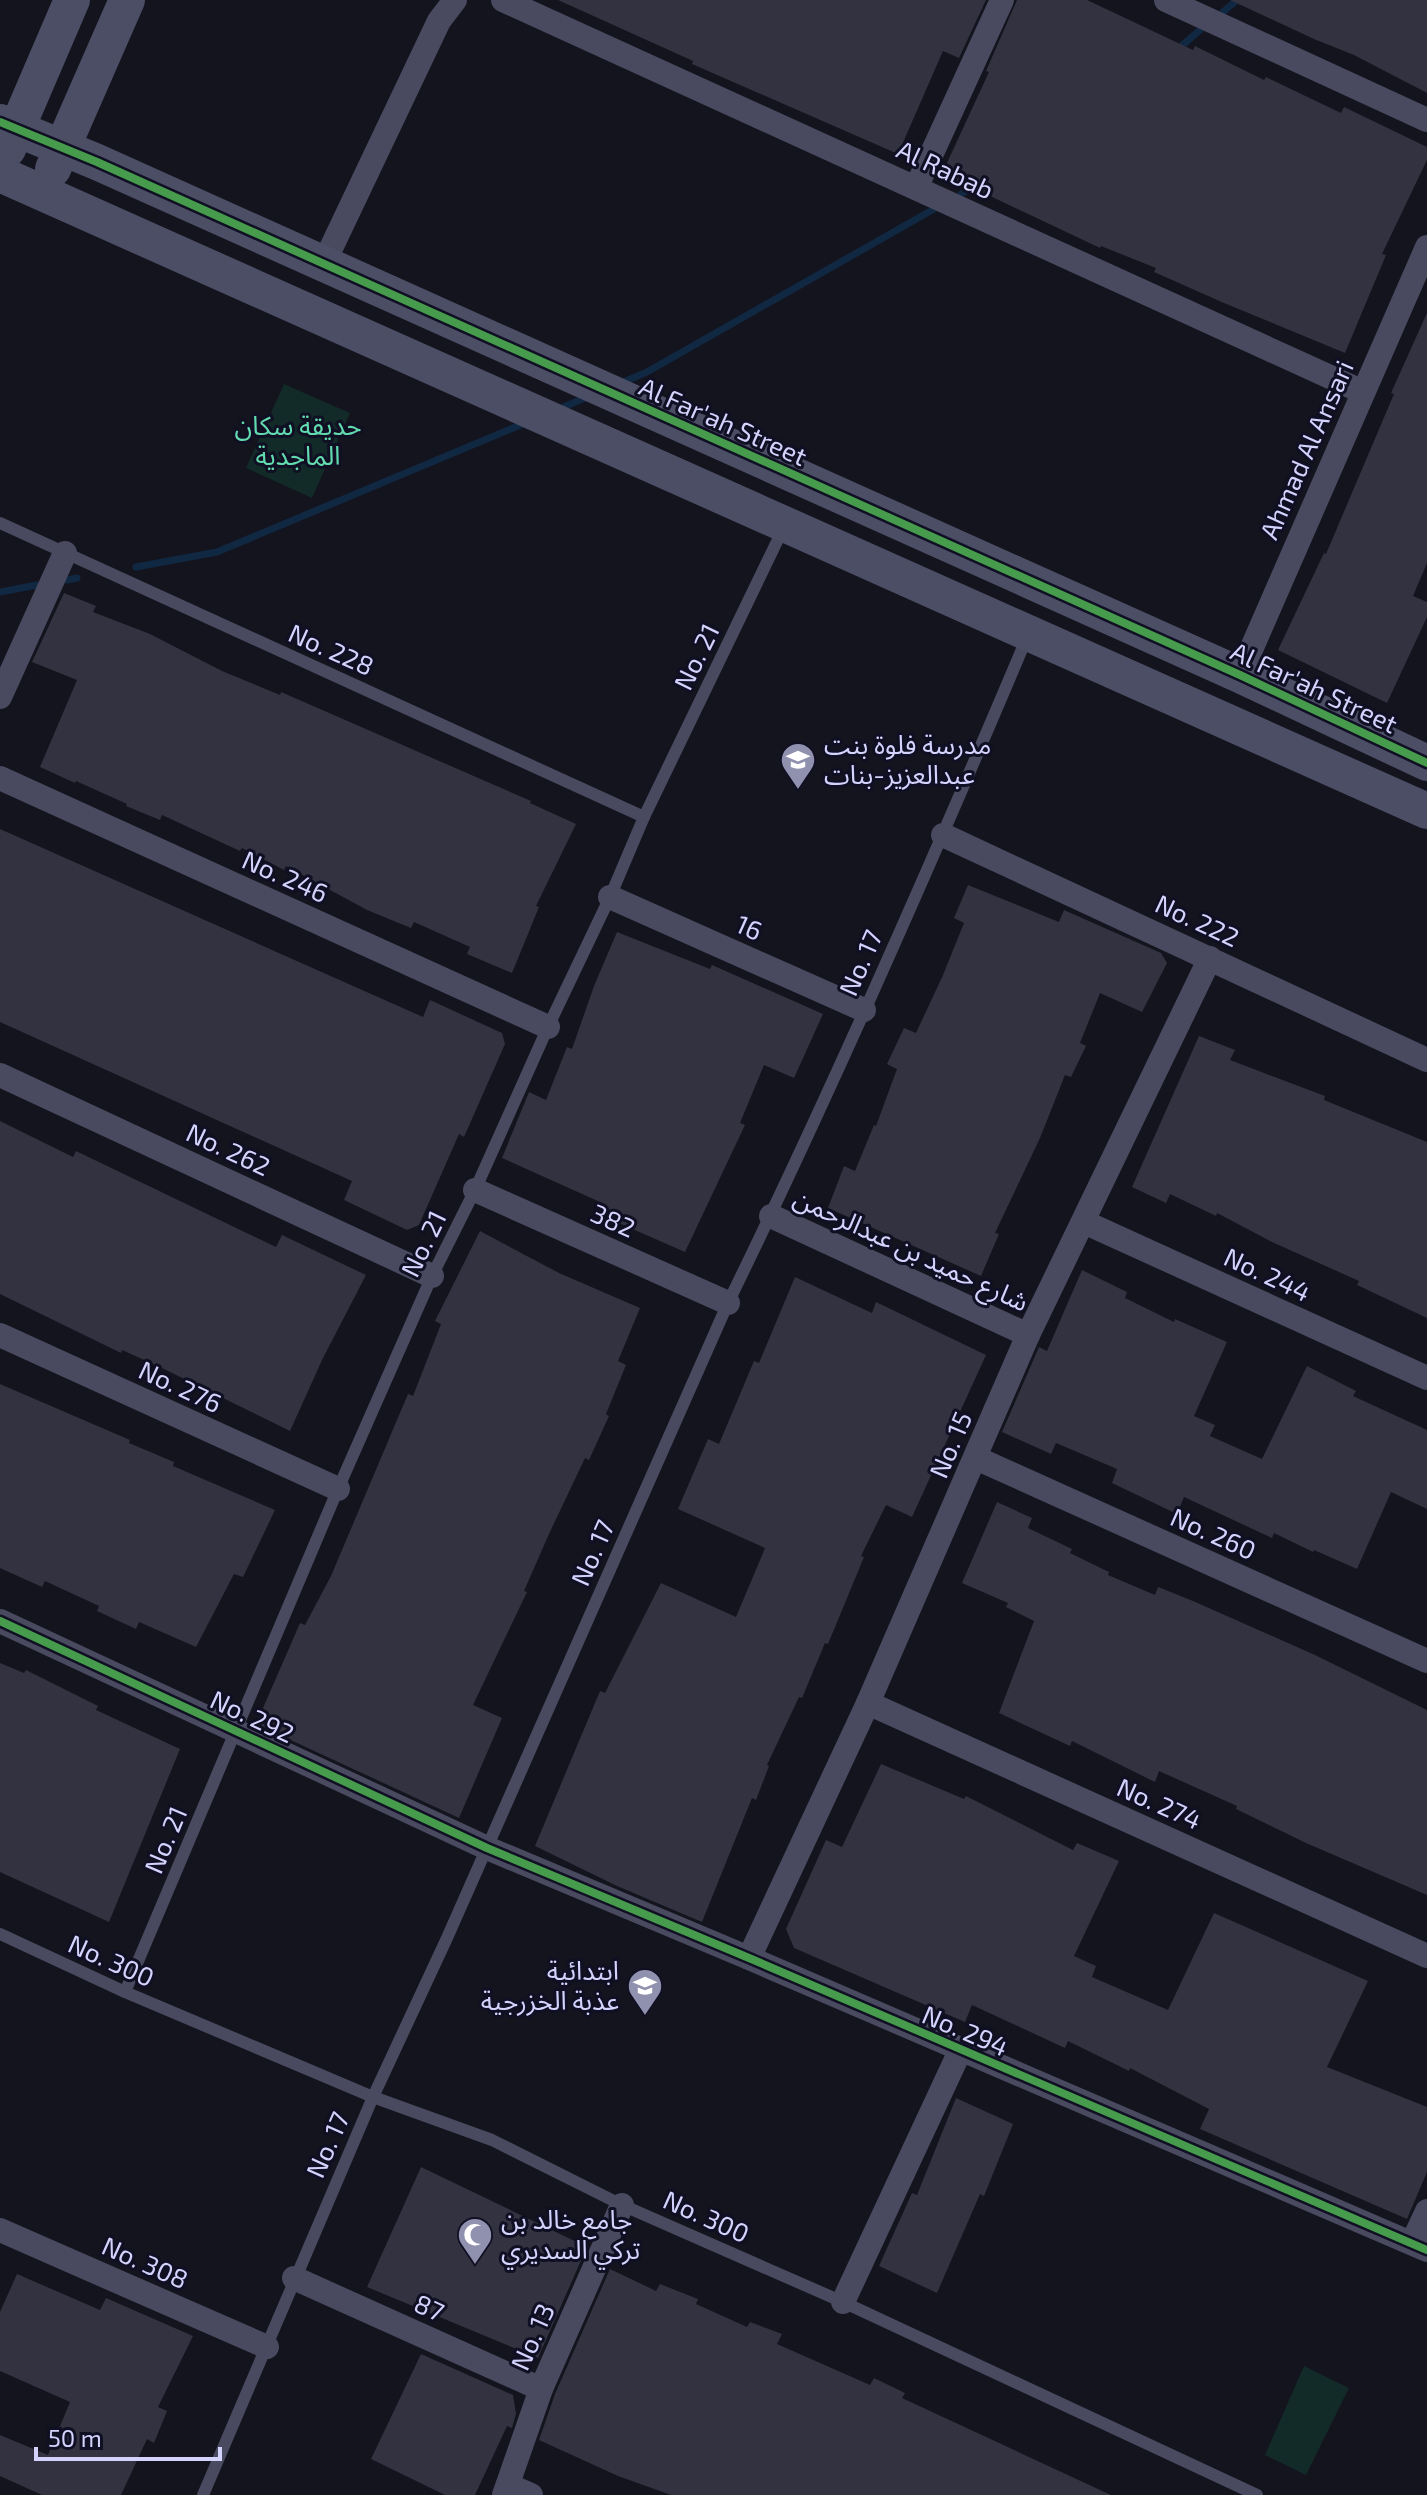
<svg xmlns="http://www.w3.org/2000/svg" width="1427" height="2495" viewBox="0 0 1427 2495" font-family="'Exo 2','Noto Sans Arabic',sans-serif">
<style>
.green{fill:#122a28}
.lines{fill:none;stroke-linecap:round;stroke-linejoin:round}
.stream{stroke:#102842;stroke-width:7}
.building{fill:#323240}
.lane{stroke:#494a5f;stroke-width:12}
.street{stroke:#494a5f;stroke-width:24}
.secondary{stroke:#4b4e65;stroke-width:36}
.cycleway-casing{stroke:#100f23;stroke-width:13}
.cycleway{stroke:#469c4c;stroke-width:8}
.labels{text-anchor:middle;stroke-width:6;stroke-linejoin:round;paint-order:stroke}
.street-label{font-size:26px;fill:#d3d3fd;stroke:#100f23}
.park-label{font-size:26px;fill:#62dbaf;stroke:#100f23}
.poi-label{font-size:26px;fill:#d3d3fd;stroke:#100f23;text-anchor:start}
</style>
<rect width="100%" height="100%" fill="#14141e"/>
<!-- green -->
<g class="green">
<polygon points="284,384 350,413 312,498 246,468"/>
<polygon points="1304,2366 1349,2388 1306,2475 1265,2455"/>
</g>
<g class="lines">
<!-- stream -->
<g class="stream">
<polyline points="1223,12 1237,0"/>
<polyline points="1178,49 1200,30"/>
<polyline points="961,194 976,186"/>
<polyline points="621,383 647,372 934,209"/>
<polyline points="559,409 587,397"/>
<polyline points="136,567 217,552 525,423"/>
<polyline points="67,580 77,578"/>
<polyline points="0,592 37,585"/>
</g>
</g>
<!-- building -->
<g class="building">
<polygon points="558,0 986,0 959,58 943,51 898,154 692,64 693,61"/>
<polygon points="1017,0 1087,0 1193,50 1195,46 1264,80 1266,77 1341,113 1344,107 1427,147 1427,160 1382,254 1386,255 1345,353 1224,303 1154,272 1156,268 1101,246 1100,248 986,194 984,197 940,178 989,72 986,71"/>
<polygon points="1230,0 1427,0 1427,93 1354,55 1314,39"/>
<polygon points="1427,313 1427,563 1413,596 1427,602 1427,617 1387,703 1278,650 1324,553 1326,554 1394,394 1391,393"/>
<polygon points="64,593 96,606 93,612 150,634 222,671 280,695 281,692 304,702 531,801 530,803 576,824 536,906 539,907 512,973 467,954 470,947 414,922 411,928 367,910 286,866 284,870 242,848 240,851 162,815 160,820 126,806 127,804 76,781 75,783 40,767 77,680 32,662"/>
<polygon points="0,829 423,1017 430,1000 502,1033 505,1044 464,1137 459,1134 419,1225 407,1230 344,1200 352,1181 0,1022"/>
<polygon points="968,885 1059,922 1064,910 1161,953 1167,963 1142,1012 1100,993 1080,1043 1086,1046 1071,1077 1065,1075 1040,1138 995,1233 999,1234 981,1276 828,1208 844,1166 855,1171 874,1125 876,1126 897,1069 887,1064 904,1028 916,1033 943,975 964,923 954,918"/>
<polygon points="617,932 710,969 712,965 823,1014 794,1078 764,1065 740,1123 745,1125 685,1252 596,1213 600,1202 502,1158 529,1092 546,1100 567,1047 572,1049 594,986"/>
<polygon points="1199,1036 1235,1050 1230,1060 1325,1096 1324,1100 1427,1142 1427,1318 1357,1285 1359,1281 1272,1242 1217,1213 1216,1216 1170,1194 1166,1203 1132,1187"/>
<polygon points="0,1121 73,1157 76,1151 276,1247 282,1235 366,1275 323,1358 290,1431 162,1368 122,1350 121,1353 0,1294"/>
<polygon points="480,1231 559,1273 640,1308 618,1361 626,1365 606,1414 609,1416 589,1460 585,1458 549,1534 524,1591 527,1592 473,1705 502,1718 459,1818 256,1724 300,1623 305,1625 331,1576 408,1394 413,1396 441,1324 435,1321"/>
<polygon points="1082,1270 1127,1292 1125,1298 1174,1322 1175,1319 1227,1342 1194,1416 1215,1425 1210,1436 1262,1459 1307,1366 1356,1391 1353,1396 1427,1430 1427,1509 1391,1492 1357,1569 1314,1550 1313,1552 1274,1533 1272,1538 1184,1497 1177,1514 1112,1483 1117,1469 1056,1443 1051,1454 1002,1432 1039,1347 1047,1351"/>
<polygon points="795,1277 872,1313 876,1302 986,1355 912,1517 886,1505 861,1556 864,1557 828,1644 825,1643 802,1698 799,1697 767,1765 769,1766 756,1800 752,1798 702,1922 617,1886 535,1846 600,1691 605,1693 661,1583 736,1617 765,1548 678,1509 708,1439 719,1444 754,1361 759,1363"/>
<polygon points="0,1384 130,1440 129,1443 174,1462 173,1466 275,1510 243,1577 234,1574 196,1647 139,1622 136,1629 97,1611 99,1606 45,1581 42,1587 0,1568"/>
<polygon points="997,1502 1032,1518 1028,1528 1072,1549 1070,1553 1109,1572 1108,1575 1155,1595 1158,1587 1193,1601 1315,1655 1427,1710 1427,1895 1306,1843 1236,1809 1237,1806 1159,1771 1155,1782 1072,1741 1070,1746 999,1713 1034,1621 1006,1607 1008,1603 962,1583"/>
<polygon points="0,1663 24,1673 26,1670 98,1706 96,1710 180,1749 109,1922 0,1872"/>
<polygon points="881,1764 964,1799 966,1796 1073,1850 1077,1843 1119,1861 1074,1956 1096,1966 1092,1977 1168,2010 1214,1913 1368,1981 1327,2067 1427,2107 1427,2172 1407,2219 1200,2129 1209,2109 1130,2068 1129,2071 1068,2041 1065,2048 972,2005 965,2022 794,1948 786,1929 826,1840 842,1847"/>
<polygon points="956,2098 1013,2124 984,2196 980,2194 937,2293 879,2266 912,2193 917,2195"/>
<polygon points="421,2167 583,2245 579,2254 583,2256 538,2358 367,2287"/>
<polygon points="610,2269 656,2291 660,2284 698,2299 696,2304 747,2327 750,2322 782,2334 777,2344 870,2385 874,2378 905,2393 902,2398 1111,2495 671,2495 618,2476 539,2440 555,2394"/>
<polygon points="17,2274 100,2310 106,2298 193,2336 158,2407 167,2411 154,2443 147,2439 121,2495 42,2495 0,2476 0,2435 48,2455 70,2402 0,2371 0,2312"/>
<polygon points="421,2354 513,2395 516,2414 512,2428 507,2426 475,2495 445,2495 371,2459"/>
</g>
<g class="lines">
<!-- lane -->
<g class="lane">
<polyline points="0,523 644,817"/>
<polyline points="0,1934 125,1992 373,2097 492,2140 622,2205 843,2302 1257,2495"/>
<polyline points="125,1992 338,1489 432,1276 475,1190 548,1027 610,897 644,817 783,529"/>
<path d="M203 2495 373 2097 447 1938 728 1303C835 1084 933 860 1028 635"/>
</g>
<!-- street -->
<g class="street">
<polyline points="503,0 1363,392"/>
<polyline points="1166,0 1427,120"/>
<polyline points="916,188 1002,0"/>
<polyline points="323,265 439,21 455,0"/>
<polyline points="1240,675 1427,247"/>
<polyline points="0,697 65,553"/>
<polyline points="0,778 548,1027"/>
<polyline points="943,835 1427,1060"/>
<polyline points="610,897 864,1010"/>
<polyline points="0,1075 432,1276"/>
<polyline points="475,1190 728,1303"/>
<polyline points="771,1216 1028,1335"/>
<polyline points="1084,1222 1427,1378"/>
<polyline points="0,1335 338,1489"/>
<polyline points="976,1458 1427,1661"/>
<polyline points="0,1621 487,1848 749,1958 1427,2250"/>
<polyline points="868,1703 1427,1956"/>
<polyline points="749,1958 868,1703 1028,1335 1210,958"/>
<polyline points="0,2230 267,2347"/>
<polyline points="1412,2243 1427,2211"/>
<polyline points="294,2278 541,2389"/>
<polyline points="843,2302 960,2051"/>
<polyline points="508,2485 531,2495"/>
<polyline points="504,2495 541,2389 622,2205"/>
</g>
<!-- secondary -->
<g class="secondary">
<polyline points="0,122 97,162 1240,675 1427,763"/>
<polyline points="8,149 72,0"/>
<polyline points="53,169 127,0"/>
<polyline points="0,174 1427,811"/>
</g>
<defs>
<g id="cycleway">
<polyline points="0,122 97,162 1240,675 1427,763"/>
<polyline points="0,1621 487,1848 749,1958 1427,2250"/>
</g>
</defs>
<!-- cycleway casing -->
<use href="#cycleway" class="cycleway-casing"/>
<!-- cycleway -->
<use href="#cycleway" class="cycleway"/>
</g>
<!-- icons -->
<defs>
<symbol id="school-pin" viewBox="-11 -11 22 30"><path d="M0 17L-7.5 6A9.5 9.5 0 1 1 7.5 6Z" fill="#9090af" stroke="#100f23"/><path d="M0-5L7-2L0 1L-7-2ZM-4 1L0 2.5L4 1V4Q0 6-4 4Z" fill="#fff"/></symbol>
<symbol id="mosque-pin" viewBox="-11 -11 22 30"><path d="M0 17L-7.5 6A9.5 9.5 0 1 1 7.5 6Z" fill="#9090af" stroke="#100f23"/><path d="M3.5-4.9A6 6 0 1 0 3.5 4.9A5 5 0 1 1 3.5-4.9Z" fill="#fff"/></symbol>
</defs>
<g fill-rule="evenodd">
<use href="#school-pin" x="778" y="740" width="40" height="54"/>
<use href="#school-pin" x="625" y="1966" width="40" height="54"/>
<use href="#mosque-pin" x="455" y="2215" width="40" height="54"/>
</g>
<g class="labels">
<!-- street labels -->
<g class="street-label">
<text transform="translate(945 170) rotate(25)" y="9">Al Rabab</text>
<text transform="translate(723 422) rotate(24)" y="9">Al Far'ah Street</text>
<text transform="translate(1307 450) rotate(-66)" y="9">Ahmad Al Ansari</text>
<text transform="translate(331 650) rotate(24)" y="9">No. 228</text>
<text transform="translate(697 657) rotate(-64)" y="9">No. 21</text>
<text transform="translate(1314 688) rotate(25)" y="9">Al Far'ah Street</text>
<text transform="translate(285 877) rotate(24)" y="9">No. 246</text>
<text transform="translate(1197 921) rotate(25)" y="9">No. 222</text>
<text transform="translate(749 928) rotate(24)" y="9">16</text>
<text transform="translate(861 963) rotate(-66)" y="9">No. 17</text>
<text transform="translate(228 1150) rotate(25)" y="9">No. 262</text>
<text transform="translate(613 1221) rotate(24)" y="9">382</text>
<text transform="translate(424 1244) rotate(-64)" y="9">No. 21</text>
<text transform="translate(911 1250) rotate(25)" y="9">شارع حميد بن عبدالرحمن</text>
<text transform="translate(1267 1275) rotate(25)" y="9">No. 244</text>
<text transform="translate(180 1387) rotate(25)" y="9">No. 276</text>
<text transform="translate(951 1445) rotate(-67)" y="9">No. 15</text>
<text transform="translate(1213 1534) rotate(24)" y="9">No. 260</text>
<text transform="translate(593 1553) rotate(-66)" y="9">No. 17</text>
<text transform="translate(252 1717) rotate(25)" y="9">No. 292</text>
<text transform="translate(1159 1804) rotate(24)" y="9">No. 274</text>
<text transform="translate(166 1840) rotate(-67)" y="9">No. 21</text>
<text transform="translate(111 1961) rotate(24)" y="9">No. 300</text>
<text transform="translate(965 2031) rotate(23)" y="9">No. 294</text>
<text transform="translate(328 2145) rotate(-66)" y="9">No. 17</text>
<text transform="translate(706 2217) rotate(24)" y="9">No. 300</text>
<text transform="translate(145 2263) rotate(24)" y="9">No. 308</text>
<text transform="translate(429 2308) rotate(24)" y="9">87</text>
<text transform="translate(533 2337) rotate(-66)" y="9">No. 13</text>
</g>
<!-- park labels -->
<g class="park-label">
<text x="298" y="435">حديقة سكان<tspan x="298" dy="30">الماجدية</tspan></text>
</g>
<!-- poi labels -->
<g class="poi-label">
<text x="824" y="754">مدرسة فلوة بنت<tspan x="824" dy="30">عبدالعزيز-بنات</tspan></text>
<text x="619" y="1980" text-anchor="end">ابتدائية<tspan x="619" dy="30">عذبة الخزرجية</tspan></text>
<text x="501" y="2229">جامع خالد بن<tspan x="501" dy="30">تركي السديري</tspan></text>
</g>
</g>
<!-- scale -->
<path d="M36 2447v12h184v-12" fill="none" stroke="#d3d3fd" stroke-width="4"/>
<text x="48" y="2447" font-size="24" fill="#d3d3fd" stroke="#100f23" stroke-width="6" paint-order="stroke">50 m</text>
</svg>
